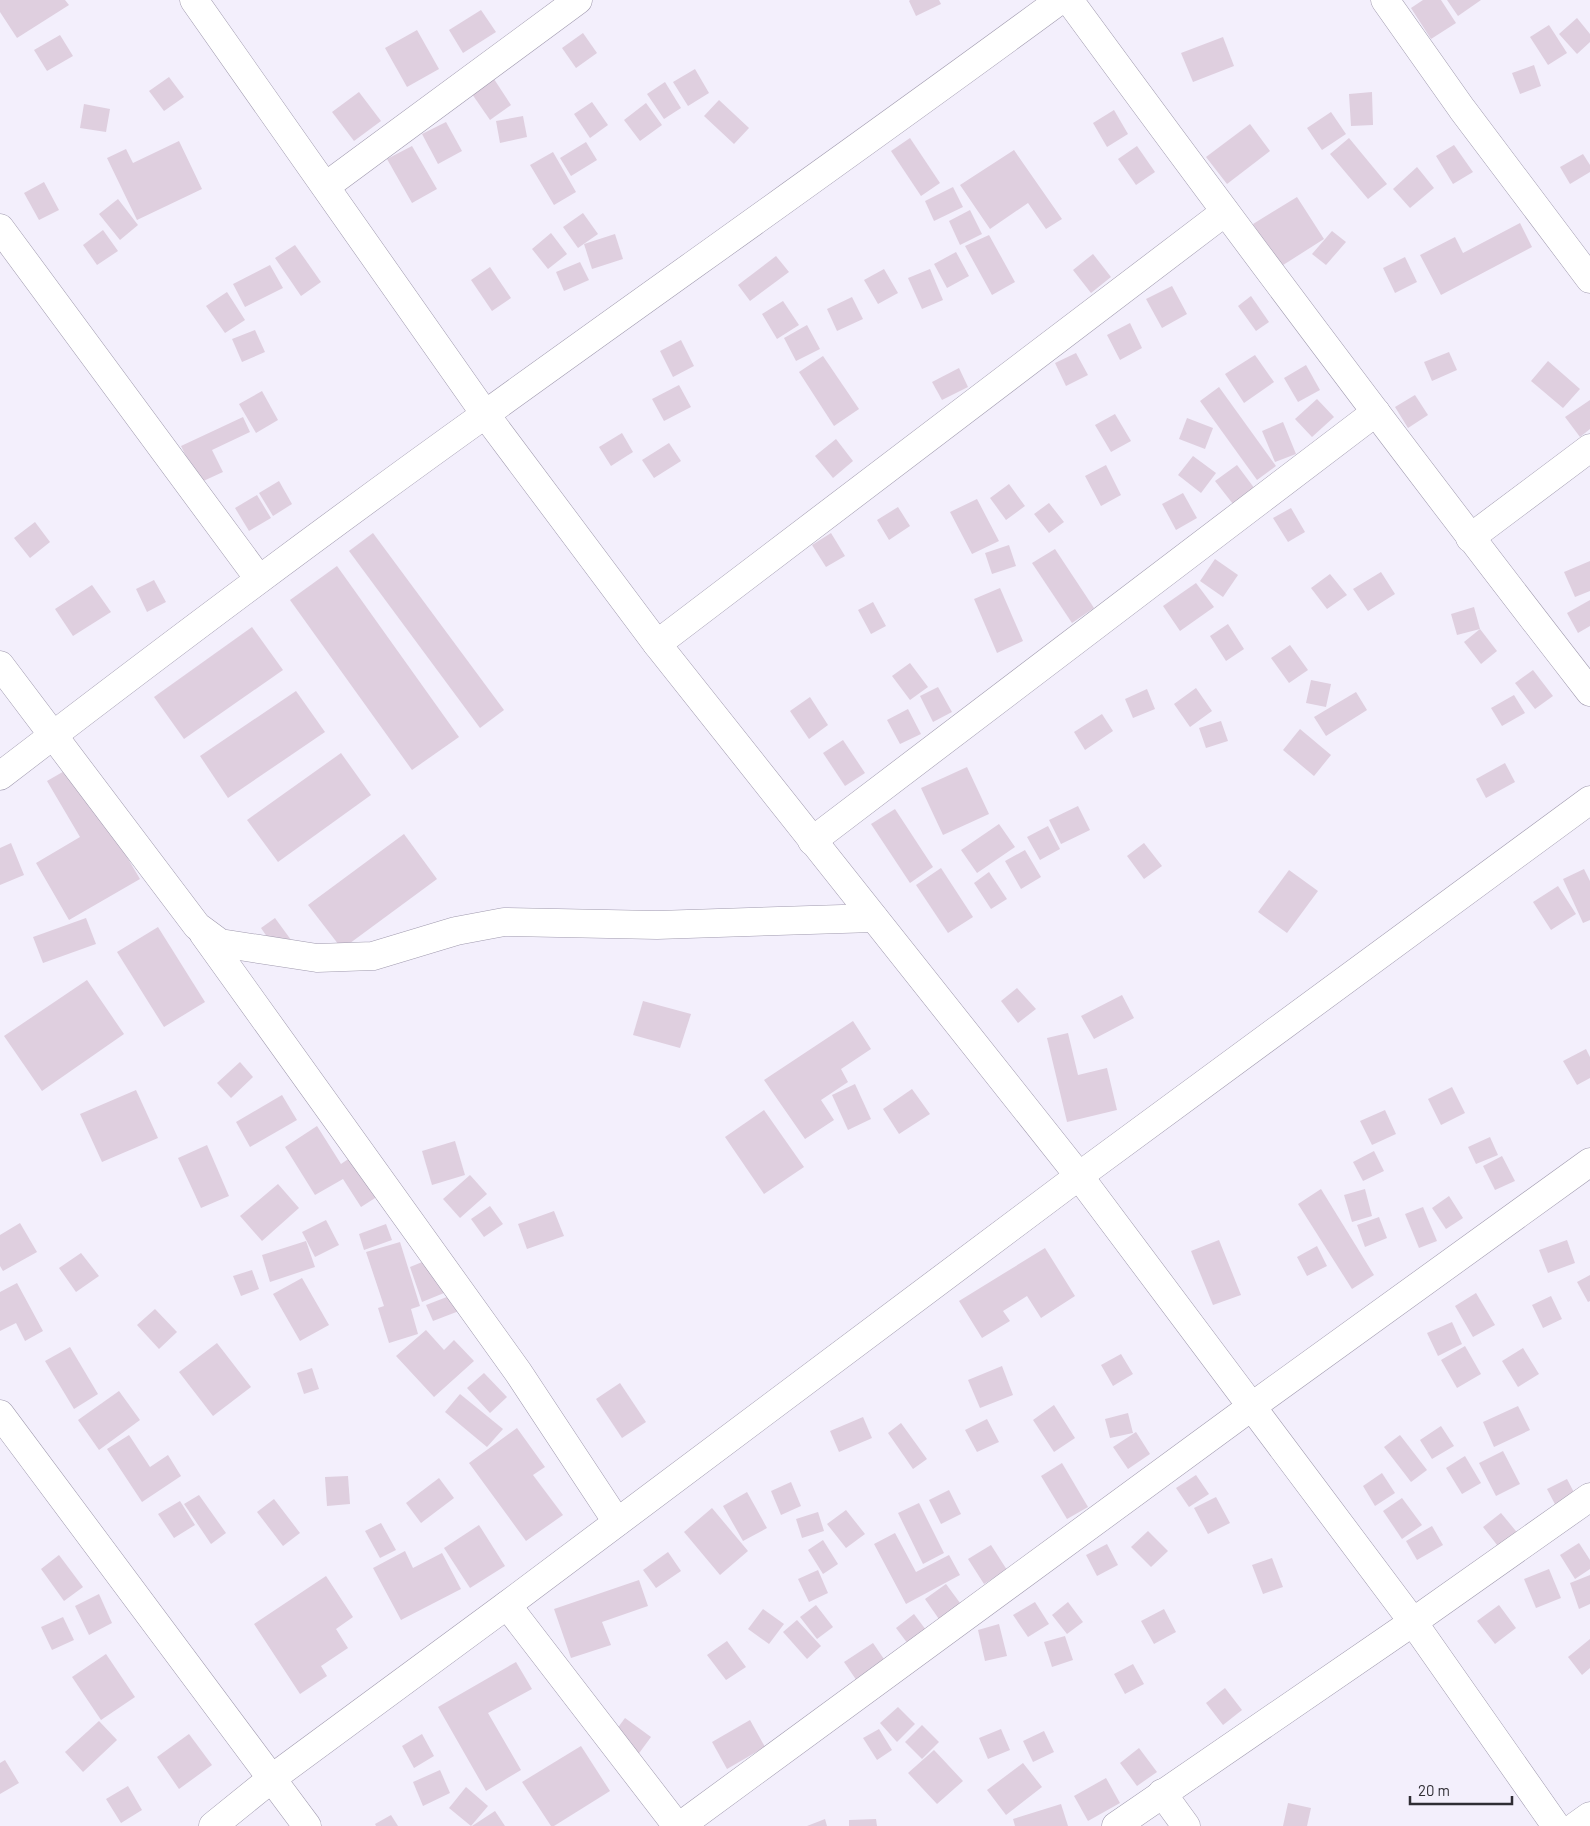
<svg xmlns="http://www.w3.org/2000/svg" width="1590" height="1826" viewBox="0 0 1590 1826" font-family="Barlow,sans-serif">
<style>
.building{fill:#dfcfdf}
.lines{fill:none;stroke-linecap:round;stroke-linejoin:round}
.minor-casing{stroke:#a09aae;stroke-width:29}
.tertiary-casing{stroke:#a09aae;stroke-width:29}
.minor{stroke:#fff;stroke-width:28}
.tertiary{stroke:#fff;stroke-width:28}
</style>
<rect width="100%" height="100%" fill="#f3effc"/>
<!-- building -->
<g class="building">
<polygon points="0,0 65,0 69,5 17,38 0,12"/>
<polygon points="910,0 939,0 941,4 916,16 909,1"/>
<polygon points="1423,0 1441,0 1456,23 1431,39 1411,8"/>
<polygon points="1447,0 1481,0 1458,16"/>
<polygon points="481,10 496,32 463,53 449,30"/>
<polygon points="1577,18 1590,34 1590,42 1577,54 1559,34"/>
<polygon points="1549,25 1567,53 1548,65 1530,37"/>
<polygon points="417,30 439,69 407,87 385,48"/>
<polygon points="583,33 597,53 576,68 562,48"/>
<polygon points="60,35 73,56 47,71 34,50"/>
<polygon points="1223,37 1234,66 1193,82 1181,53"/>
<polygon points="1534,65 1541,86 1520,94 1512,73"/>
<polygon points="695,69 709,93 688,106 673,82"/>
<polygon points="169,77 184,97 164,111 149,91"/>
<polygon points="494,79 511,105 490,120 472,94"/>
<polygon points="665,82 681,108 664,119 647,94"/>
<polygon points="359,92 381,121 354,141 332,112"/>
<polygon points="1372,92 1373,125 1351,126 1349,94"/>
<polygon points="719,100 749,128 734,144 704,116"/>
<polygon points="592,102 608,125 590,138 574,114"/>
<polygon points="646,103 662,125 640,141 624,120"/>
<polygon points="84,104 110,109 106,132 80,128"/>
<polygon points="1114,110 1128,134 1107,147 1093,123"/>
<polygon points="1331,112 1346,134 1322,150 1307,128"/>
<polygon points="523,116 527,137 500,143 496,121"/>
<polygon points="446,122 462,151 438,164 422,134"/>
<polygon points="1250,124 1270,151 1227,184 1206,157"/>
<polygon points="910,138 940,183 921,196 891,151"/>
<polygon points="1349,138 1387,184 1368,199 1330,154"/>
<polygon points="179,141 202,189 137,220 107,158 126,149 133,163"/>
<polygon points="586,142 597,160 571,176 560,158"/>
<polygon points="1454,145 1473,172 1453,184 1436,156"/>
<polygon points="412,146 437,189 412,203 387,159"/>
<polygon points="1137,146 1155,172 1136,185 1118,159"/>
<polygon points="1014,150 1062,219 1046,229 1028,203 990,229 960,185"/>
<polygon points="553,152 576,192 554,205 530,165"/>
<polygon points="1583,154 1590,165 1590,172 1570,184 1560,167"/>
<polygon points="1417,167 1434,188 1410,208 1393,189"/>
<polygon points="44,182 59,210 39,220 24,193"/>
<polygon points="953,187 963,207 934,221 925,201"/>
<polygon points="1297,197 1324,239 1280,267 1253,224"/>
<polygon points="118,199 138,225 120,240 99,214"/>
<polygon points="970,210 982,234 960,245 949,221"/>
<polygon points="583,213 598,234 578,248 563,227"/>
<polygon points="1520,223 1532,247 1441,295 1420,255 1455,237 1463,253"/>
<polygon points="103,230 118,251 97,265 83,245"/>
<polygon points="1332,231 1346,242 1326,265 1312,254"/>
<polygon points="551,233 567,254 548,269 532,249"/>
<polygon points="615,234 623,259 592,269 584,244"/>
<polygon points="989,235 1015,282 992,295 965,246"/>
<polygon points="295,245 321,282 301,296 275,258"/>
<polygon points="956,252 969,276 947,288 934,264"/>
<polygon points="1093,254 1111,277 1091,293 1073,270"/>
<polygon points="776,256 789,272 750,301 738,285"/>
<polygon points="1405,257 1417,282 1395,293 1383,268"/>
<polygon points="580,262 589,280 564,291 556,272"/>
<polygon points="270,265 283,288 245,307 233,284"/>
<polygon points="490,267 511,298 492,311 471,280"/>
<polygon points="884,269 898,293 878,304 864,280"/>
<polygon points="930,269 943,300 922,309 908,278"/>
<polygon points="1172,286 1187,314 1162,328 1146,299"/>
<polygon points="227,292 245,320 225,333 206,306"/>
<polygon points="1251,296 1269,322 1256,331 1238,306"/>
<polygon points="852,297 863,319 837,331 827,309"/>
<polygon points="783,301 799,325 777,339 762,314"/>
<polygon points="1130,323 1142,348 1120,360 1107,335"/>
<polygon points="807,325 820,349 796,361 784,338"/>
<polygon points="255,330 265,352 242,362 232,339"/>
<polygon points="681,340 694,366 673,377 660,351"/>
<polygon points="1449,352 1457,370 1432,381 1424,362"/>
<polygon points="1076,353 1088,375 1066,386 1055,363"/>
<polygon points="1255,355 1274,382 1244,403 1225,374"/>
<polygon points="823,356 859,409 834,426 799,372"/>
<polygon points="1548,361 1580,389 1563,408 1531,381"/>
<polygon points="1306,365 1320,390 1298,402 1284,378"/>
<polygon points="959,368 968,387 942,400 932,382"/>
<polygon points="679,385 691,407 664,421 652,399"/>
<polygon points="1219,387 1276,466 1257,480 1200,401"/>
<polygon points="262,391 278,420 256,433 239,404"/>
<polygon points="1415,395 1428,415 1408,428 1395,407"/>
<polygon points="1317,399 1334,417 1312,437 1295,419"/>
<polygon points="1590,400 1590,429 1580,437 1565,417"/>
<polygon points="1115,414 1131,441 1111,452 1095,425"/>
<polygon points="243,417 250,432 212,450 223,472 199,483 181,446"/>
<polygon points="1187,418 1213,428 1205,449 1179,439"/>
<polygon points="1283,422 1296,454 1275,462 1262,431"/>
<polygon points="622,433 633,452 611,466 599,447"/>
<polygon points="836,439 853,461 833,478 815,456"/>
<polygon points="669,443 681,461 654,478 642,460"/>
<polygon points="1193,456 1216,473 1201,493 1178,475"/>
<polygon points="1106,465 1121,495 1101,506 1085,476"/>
<polygon points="1237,465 1255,489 1233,504 1215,481"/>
<polygon points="279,481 292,504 273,516 259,493"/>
<polygon points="1009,484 1025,506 1006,520 990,498"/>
<polygon points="1183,493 1197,518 1176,530 1162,504"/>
<polygon points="257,495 271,518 249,531 235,508"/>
<polygon points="977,499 999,541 972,554 950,512"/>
<polygon points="1049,503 1064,522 1049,533 1034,514"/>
<polygon points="898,507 910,526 889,540 877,520"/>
<polygon points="1291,508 1305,532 1288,542 1273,518"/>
<polygon points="35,522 50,542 30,558 14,538"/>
<polygon points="373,533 504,710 480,728 349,551"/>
<polygon points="831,533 845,556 826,567 812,545"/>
<polygon points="1009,545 1016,566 992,574 985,553"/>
<polygon points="1055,549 1094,608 1072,623 1032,563"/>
<polygon points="1215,559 1238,575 1223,597 1200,581"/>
<polygon points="1590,561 1590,591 1575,597 1564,572"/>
<polygon points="337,566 459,737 412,770 290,600"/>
<polygon points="1381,572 1395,594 1368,611 1353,589"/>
<polygon points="1330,574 1347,595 1327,609 1311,588"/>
<polygon points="154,580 166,602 147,612 136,589"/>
<polygon points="1196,583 1214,607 1180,631 1163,606"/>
<polygon points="92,585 111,612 73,636 55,609"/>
<polygon points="1000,588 1023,641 997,653 974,599"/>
<polygon points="1590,600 1590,626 1578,633 1567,613"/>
<polygon points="873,602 886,626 871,634 858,610"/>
<polygon points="1474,607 1480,629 1457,635 1451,614"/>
<polygon points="1228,624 1244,649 1226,661 1210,636"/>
<polygon points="252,627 283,670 184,739 154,697"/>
<polygon points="1480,629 1497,651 1481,664 1464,642"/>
<polygon points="1290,645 1308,670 1289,683 1271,658"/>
<polygon points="910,663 928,687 910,700 892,676"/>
<polygon points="1533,670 1553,696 1535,709 1515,683"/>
<polygon points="1311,680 1331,684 1326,707 1306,703"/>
<polygon points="938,687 952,712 933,722 920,696"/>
<polygon points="1196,688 1212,711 1190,727 1174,704"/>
<polygon points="1147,689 1155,709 1133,718 1125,699"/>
<polygon points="296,691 325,732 228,798 200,756"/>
<polygon points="1356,692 1367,710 1326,736 1314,717"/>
<polygon points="1514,695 1525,713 1502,726 1491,708"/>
<polygon points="810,697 828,725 809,739 790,711"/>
<polygon points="908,709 921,734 900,744 887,720"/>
<polygon points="1102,714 1113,731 1085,750 1074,732"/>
<polygon points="1221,721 1228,741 1206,748 1199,728"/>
<polygon points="1300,729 1331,755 1314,776 1283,750"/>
<polygon points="843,740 865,773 845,786 823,753"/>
<polygon points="341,753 371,795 278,862 247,820"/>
<polygon points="1505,763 1515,782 1486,798 1476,779"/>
<polygon points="73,766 140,879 69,920 36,863 80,837 47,781"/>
<polygon points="967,767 989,814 943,835 921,788"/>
<polygon points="1078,806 1090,830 1061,844 1049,820"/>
<polygon points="895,809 933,867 910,883 871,824"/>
<polygon points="999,824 1015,847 977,873 961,850"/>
<polygon points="1048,826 1060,849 1040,860 1027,837"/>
<polygon points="404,834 437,879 342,949 308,905"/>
<polygon points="11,843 24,875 0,885 0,848"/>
<polygon points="1144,843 1162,866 1144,879 1127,856"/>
<polygon points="1025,850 1041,877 1021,889 1005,861"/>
<polygon points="941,868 973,917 948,933 916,885"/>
<polygon points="1584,869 1590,881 1590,920 1583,923 1563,879"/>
<polygon points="1289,870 1318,891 1287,933 1258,912"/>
<polygon points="989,872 1007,899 991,909 974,883"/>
<polygon points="1558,886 1576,914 1551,930 1533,902"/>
<polygon points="86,918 96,944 43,963 33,937"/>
<polygon points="275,918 294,944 279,954 261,928"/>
<polygon points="158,927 205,1002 164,1027 117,952"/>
<polygon points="87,980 124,1034 42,1091 4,1036"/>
<polygon points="1017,988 1036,1009 1018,1023 1001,1001"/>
<polygon points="1122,995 1134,1018 1094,1039 1081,1016"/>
<polygon points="643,1001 691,1014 680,1048 633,1035"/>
<polygon points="853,1021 871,1049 841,1069 848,1082 821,1100 834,1120 805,1139 764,1080"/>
<polygon points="1068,1033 1078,1075 1107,1068 1117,1110 1067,1122 1047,1038"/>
<polygon points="1586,1049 1590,1057 1590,1078 1577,1085 1563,1061"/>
<polygon points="240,1062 253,1077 231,1098 217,1083"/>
<polygon points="855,1084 871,1119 848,1130 832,1095"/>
<polygon points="1452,1087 1465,1113 1441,1125 1428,1099"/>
<polygon points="912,1089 930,1114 899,1134 883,1109"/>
<polygon points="136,1090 158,1138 102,1162 80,1114"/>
<polygon points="282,1095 297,1120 250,1147 236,1122"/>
<polygon points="764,1110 804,1167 764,1194 725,1137"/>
<polygon points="1385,1110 1396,1134 1372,1145 1360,1121"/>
<polygon points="317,1126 341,1164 357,1153 383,1193 361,1207 343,1179 315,1195 285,1147"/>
<polygon points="1490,1137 1498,1155 1476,1164 1468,1147"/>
<polygon points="455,1141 465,1175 432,1185 422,1151"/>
<polygon points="207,1145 229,1196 201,1208 178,1158"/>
<polygon points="1374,1151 1384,1171 1363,1181 1353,1162"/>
<polygon points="1502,1156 1515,1181 1495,1190 1483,1166"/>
<polygon points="470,1175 487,1194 460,1218 443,1199"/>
<polygon points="278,1184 299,1208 262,1241 240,1216"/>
<polygon points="1321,1189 1374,1275 1352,1289 1298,1204"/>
<polygon points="1365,1189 1372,1216 1352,1222 1344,1195"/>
<polygon points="1449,1196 1463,1218 1446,1229 1432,1208"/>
<polygon points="490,1206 503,1224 484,1237 471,1219"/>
<polygon points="1423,1207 1437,1241 1419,1248 1405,1214"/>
<polygon points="554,1211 564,1236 527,1249 518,1224"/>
<polygon points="1379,1217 1387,1238 1365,1247 1357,1225"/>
<polygon points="326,1220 339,1245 315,1257 302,1232"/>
<polygon points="20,1223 37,1252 3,1271 0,1266 0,1235"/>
<polygon points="386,1224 392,1240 364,1250 359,1234"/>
<polygon points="1219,1240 1241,1295 1213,1305 1191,1251"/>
<polygon points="1567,1240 1575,1263 1548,1273 1539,1250"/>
<polygon points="306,1241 315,1267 270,1282 262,1255"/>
<polygon points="400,1242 420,1306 411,1309 418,1334 389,1343 378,1308 384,1306 366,1252"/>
<polygon points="1317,1246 1327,1266 1307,1276 1297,1257"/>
<polygon points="1045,1248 1075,1296 1041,1318 1027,1296 1003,1311 1010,1321 982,1338 959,1301"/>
<polygon points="81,1253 99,1276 76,1292 59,1268"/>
<polygon points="432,1258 444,1293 422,1302 410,1267"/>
<polygon points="252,1270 259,1289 241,1296 233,1276"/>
<polygon points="1590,1275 1590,1301 1588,1302 1577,1282"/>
<polygon points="302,1278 329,1325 300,1341 273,1294"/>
<polygon points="17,1283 43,1331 25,1341 16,1323 0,1331 0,1292"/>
<polygon points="1476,1293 1495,1325 1473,1337 1455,1306"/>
<polygon points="452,1295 459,1311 433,1321 426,1305"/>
<polygon points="1551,1296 1562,1319 1543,1328 1532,1305"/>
<polygon points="155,1309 177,1332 159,1349 137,1325"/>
<polygon points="1452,1322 1462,1344 1438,1356 1427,1333"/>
<polygon points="426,1330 444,1350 454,1340 474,1361 434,1397 396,1356"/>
<polygon points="217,1343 251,1387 213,1416 179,1372"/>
<polygon points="1465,1346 1481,1374 1457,1388 1441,1360"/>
<polygon points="70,1347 98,1394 74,1409 45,1361"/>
<polygon points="1523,1348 1539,1374 1518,1387 1502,1361"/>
<polygon points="1121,1354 1133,1374 1113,1386 1101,1365"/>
<polygon points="1002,1366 1013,1395 980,1408 968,1380"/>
<polygon points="312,1368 319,1389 304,1394 297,1373"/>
<polygon points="484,1373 507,1397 490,1413 467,1388"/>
<polygon points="620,1383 646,1422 622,1438 596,1399"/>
<polygon points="119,1391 140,1420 99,1450 78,1420"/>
<polygon points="460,1394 503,1429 487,1447 445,1412"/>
<polygon points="1054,1405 1075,1438 1054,1452 1033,1420"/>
<polygon points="1518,1406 1530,1430 1494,1447 1483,1422"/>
<polygon points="1128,1413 1133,1433 1110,1438 1105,1419"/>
<polygon points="863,1417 872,1438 839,1452 830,1431"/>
<polygon points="987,1419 999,1442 977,1452 965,1430"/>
<polygon points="901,1423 927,1459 913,1469 888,1433"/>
<polygon points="1441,1426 1454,1446 1432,1459 1420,1440"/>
<polygon points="517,1428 545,1467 533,1475 563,1515 526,1541 469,1463"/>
<polygon points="1136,1432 1150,1454 1128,1469 1113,1447"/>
<polygon points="129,1435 150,1467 168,1455 181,1476 142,1502 107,1449"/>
<polygon points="1400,1435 1427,1470 1411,1482 1384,1447"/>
<polygon points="1503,1451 1520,1484 1496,1496 1479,1463"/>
<polygon points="1465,1456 1481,1483 1462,1494 1446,1468"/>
<polygon points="1062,1463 1088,1507 1067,1519 1041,1476"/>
<polygon points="1382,1473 1395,1493 1375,1506 1363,1486"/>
<polygon points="1196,1475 1209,1494 1189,1507 1176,1488"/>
<polygon points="348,1476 350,1504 327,1506 325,1477"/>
<polygon points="439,1478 454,1498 421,1523 406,1503"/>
<polygon points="1567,1479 1578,1500 1558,1510 1547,1489"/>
<polygon points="791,1482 801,1506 781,1515 771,1491"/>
<polygon points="949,1490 961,1514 941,1524 929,1500"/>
<polygon points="747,1492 767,1528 743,1541 723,1506"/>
<polygon points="199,1495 226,1533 211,1544 184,1504"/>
<polygon points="1216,1497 1230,1523 1208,1534 1194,1508"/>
<polygon points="1402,1498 1422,1525 1402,1539 1383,1511"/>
<polygon points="274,1499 300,1533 283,1546 257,1512"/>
<polygon points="180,1501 195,1525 174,1538 158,1514"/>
<polygon points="919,1503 944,1553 923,1564 898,1513"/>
<polygon points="712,1508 748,1551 720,1575 684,1532"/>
<polygon points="846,1510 865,1534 846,1548 827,1524"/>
<polygon points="818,1512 824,1531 802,1538 796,1519"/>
<polygon points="1501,1513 1520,1536 1501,1550 1483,1527"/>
<polygon points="381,1523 396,1550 380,1558 365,1531"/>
<polygon points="479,1525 505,1566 470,1588 444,1548"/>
<polygon points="1432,1526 1443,1545 1417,1560 1406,1541"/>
<polygon points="1148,1531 1168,1551 1151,1567 1131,1547"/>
<polygon points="895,1533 916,1572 949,1555 960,1575 906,1604 874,1544"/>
<polygon points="823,1540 838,1564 823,1574 808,1550"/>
<polygon points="1579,1543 1590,1560 1590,1569 1575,1579 1560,1555"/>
<polygon points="1107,1544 1118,1565 1097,1576 1086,1555"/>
<polygon points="991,1545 1007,1570 984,1584 968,1559"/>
<polygon points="405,1551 413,1568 442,1553 461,1589 401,1620 373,1568"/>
<polygon points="668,1552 681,1571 656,1588 643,1570"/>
<polygon points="59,1555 83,1587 64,1601 41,1569"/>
<polygon points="1272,1558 1283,1587 1263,1594 1252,1565"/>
<polygon points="1549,1569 1561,1598 1536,1608 1524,1579"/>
<polygon points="818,1570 828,1593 809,1602 798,1579"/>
<polygon points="1590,1575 1590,1604 1579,1609 1570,1583"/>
<polygon points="326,1576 353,1617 336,1629 348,1648 321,1666 327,1676 300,1694 254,1624"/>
<polygon points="639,1580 648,1606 602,1622 611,1645 571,1658 554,1609"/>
<polygon points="946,1584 963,1607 941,1622 925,1599"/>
<polygon points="99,1594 112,1623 89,1635 75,1606"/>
<polygon points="1035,1602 1049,1624 1028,1637 1013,1615"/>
<polygon points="1068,1602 1083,1622 1067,1634 1052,1615"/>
<polygon points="816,1605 833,1627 817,1639 800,1617"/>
<polygon points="1499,1605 1516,1628 1495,1644 1477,1621"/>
<polygon points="763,1609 784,1624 769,1644 748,1629"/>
<polygon points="1164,1609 1176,1632 1154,1644 1141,1621"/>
<polygon points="914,1614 926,1630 908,1644 896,1628"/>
<polygon points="63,1617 74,1640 52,1650 41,1627"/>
<polygon points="797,1620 821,1646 807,1659 783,1632"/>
<polygon points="999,1624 1007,1656 985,1661 978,1630"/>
<polygon points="1065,1636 1073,1660 1052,1667 1044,1642"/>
<polygon points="1590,1639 1590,1668 1582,1675 1568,1657"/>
<polygon points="727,1641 746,1667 726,1680 707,1655"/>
<polygon points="873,1643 888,1665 859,1684 844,1662"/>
<polygon points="106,1654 135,1697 101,1720 72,1677"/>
<polygon points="516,1662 532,1689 488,1713 521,1770 486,1791 438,1707"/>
<polygon points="1133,1664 1144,1684 1125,1694 1114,1674"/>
<polygon points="1225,1688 1242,1710 1223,1725 1206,1703"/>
<polygon points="898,1707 915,1724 897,1742 880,1723"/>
<polygon points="625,1718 651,1737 637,1756 611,1737"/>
<polygon points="750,1720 765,1747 727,1769 712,1742"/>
<polygon points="99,1721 117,1740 83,1772 65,1752"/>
<polygon points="922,1725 939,1742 922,1759 905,1742"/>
<polygon points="879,1729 892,1750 877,1760 863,1738"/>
<polygon points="1001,1729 1010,1750 988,1759 979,1738"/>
<polygon points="1044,1731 1054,1752 1033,1762 1023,1741"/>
<polygon points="189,1734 212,1765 179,1789 157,1757"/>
<polygon points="422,1734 434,1756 414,1768 402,1746"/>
<polygon points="581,1746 610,1791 554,1826 551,1826 522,1782"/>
<polygon points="1139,1748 1157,1772 1137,1786 1120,1763"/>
<polygon points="934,1750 963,1781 937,1804 908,1773"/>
<polygon points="5,1760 19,1783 0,1794 0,1763"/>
<polygon points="1023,1763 1042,1787 1006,1815 987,1790"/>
<polygon points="440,1770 450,1793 423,1806 413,1782"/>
<polygon points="1106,1778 1120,1803 1088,1821 1074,1796"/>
<polygon points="128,1786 142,1810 121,1823 106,1799"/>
<polygon points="466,1787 488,1806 471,1826 449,1808"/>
<polygon points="1288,1803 1311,1808 1307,1826 1283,1826"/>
<polygon points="1061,1804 1068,1826 1015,1826 1013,1819"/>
<polygon points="495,1811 505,1826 472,1826"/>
<polygon points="391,1815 398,1826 376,1826 375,1824"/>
<polygon points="825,1819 827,1826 807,1826"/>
<polygon points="876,1819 877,1826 849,1826 849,1820"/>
</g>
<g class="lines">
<defs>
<g id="minor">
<polyline points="194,0 485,414 657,644 1079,1176 1413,1622 1556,1826"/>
<path d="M1069 0C1240 233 1413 464 1590 692"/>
<polyline points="1385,0 1462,109 1590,279"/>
<polyline points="326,186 578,0"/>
<polyline points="0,228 259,579"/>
<polyline points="1470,538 1590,448"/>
<polyline points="657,644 1225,212"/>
<polyline points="0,665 197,926 220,943 317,958 373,956 456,931 504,922 657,925 874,918"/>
<path d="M0 776C160 653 322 531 487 413 678 275 870 140 1060 0"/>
<polyline points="812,841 1376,412"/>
<polyline points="203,933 518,1372 617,1522"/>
<polyline points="0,1414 307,1826"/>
<polyline points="507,1605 677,1826"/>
<polyline points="1162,1793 1186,1826"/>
<polyline points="680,1826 1251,1407 1590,1162"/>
<polyline points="1116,1826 1413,1622 1590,1497"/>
<polyline points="1576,1826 1590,1816"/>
</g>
<polyline id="tertiary" points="213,1826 271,1779 507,1605 1079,1176 1590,800"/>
</defs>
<!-- minor casing -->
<use href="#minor" class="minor-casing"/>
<!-- tertiary casing -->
<use href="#tertiary" class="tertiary-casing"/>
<!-- minor -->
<use href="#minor" class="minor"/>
<!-- tertiary -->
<use href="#tertiary" class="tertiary"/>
</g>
<!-- scale -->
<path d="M1410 1796v8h102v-8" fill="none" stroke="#2f2d34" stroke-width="2.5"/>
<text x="1418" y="1796" font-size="15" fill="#2f2d34" stroke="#f3effc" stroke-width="4" paint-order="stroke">20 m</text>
</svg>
